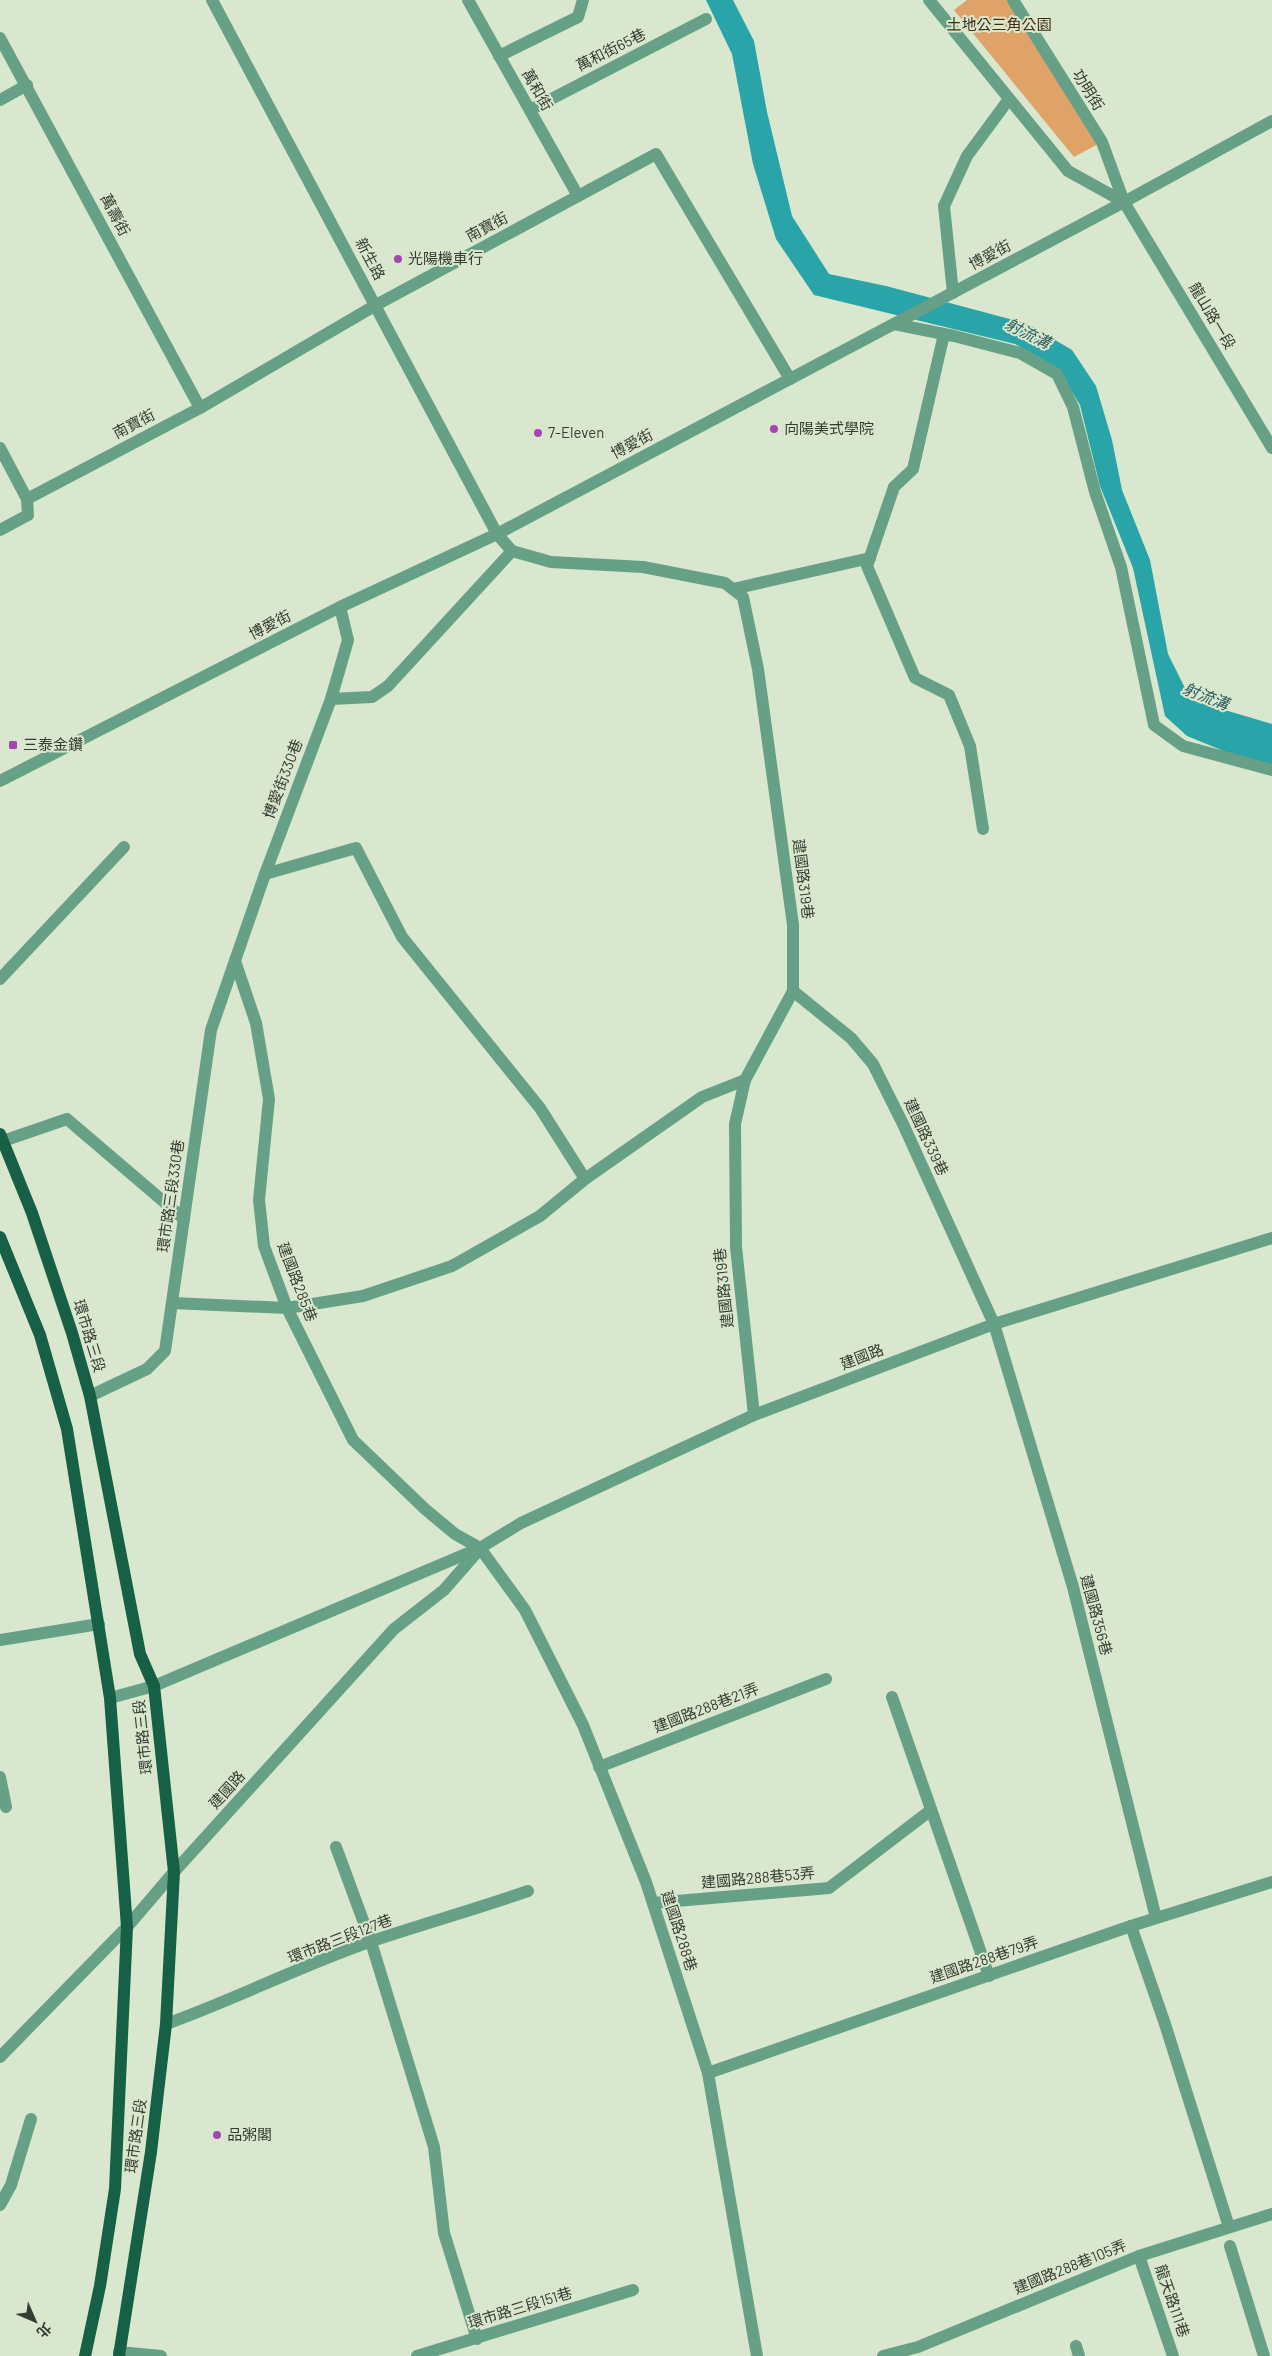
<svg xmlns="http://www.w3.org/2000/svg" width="1272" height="2356" viewBox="0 0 1272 2356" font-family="Barlow,'Noto Sans TC',sans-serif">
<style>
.green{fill:#dfa36a}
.water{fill:#29a4a8}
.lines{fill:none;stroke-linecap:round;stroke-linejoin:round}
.minor{stroke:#66a086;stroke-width:12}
.major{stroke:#166046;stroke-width:12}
.poi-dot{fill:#a446b0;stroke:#d8e7cd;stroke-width:2}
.labels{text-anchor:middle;stroke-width:4;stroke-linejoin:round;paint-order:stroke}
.park-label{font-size:15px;fill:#422a10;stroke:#d8e7cd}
.street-label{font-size:15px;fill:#363c32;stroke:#d8e7cd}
.poi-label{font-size:15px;fill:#363c32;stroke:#d8e7cd;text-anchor:start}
.water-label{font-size:16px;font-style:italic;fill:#2a5b5d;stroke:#d8e7cd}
</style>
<rect width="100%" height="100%" fill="#d8e7cd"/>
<!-- green -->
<polygon class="green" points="967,0 1013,0 1102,142 1074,157 954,10"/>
<!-- water -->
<polygon class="water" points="706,0 733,0 754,41 767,112 792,216 829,274 886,286 1028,324 1072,350 1096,386 1112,440 1122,490 1150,560 1168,654 1191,700 1272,724 1272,765 1231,754 1187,736 1165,716 1133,568 1100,486 1080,405 1058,369 1015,344 814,295 776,239 753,164 732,54"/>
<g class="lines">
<!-- minor -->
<g class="minor">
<polyline points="212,0 497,534 512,551 551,562 643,567 725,583 743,597 758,669 793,925 793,991 745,1080 735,1124 736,1247 754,1415"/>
<polyline points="468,0 578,196"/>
<polyline points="929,0 1068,171 1124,202"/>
<polyline points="1013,0 1102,142 1124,202 1272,448"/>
<polyline points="0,38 200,408"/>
<polyline points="499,56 578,17 583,0"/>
<polyline points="0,100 27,85"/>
<polyline points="530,110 706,19"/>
<polyline points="953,293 944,206 967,156 1009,99"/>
<polyline points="894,324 954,336 1020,353 1057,374 1073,407 1095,492 1121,567 1154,725 1183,746 1272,770"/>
<polyline points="944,334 913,469 894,487 867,566 915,678 949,695 970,746 983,829"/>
<polyline points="0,448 27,499 28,515 0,530"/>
<polyline points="27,499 200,408 376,305 656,154 790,379"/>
<polyline points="733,589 870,558"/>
<polyline points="331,699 372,697 388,686 512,551"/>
<polyline points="0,781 340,607 497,534 1124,202 1272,121"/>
<polyline points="265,874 356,848 402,937 540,1108 585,1179"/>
<polyline points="235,961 256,1023 269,1099 259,1200 264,1246 287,1308 353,1440 425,1509 455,1534 480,1548 525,1610 583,1725 646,1882 708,2073 757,2356"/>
<polyline points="0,979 124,847"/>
<polyline points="793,991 851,1038 873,1064 903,1124 994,1324 1073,1587 1156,1918"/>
<polyline points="3,1141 67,1119 184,1219"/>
<polyline points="172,1303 287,1308 363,1296 452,1266 540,1216 585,1179 702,1097 745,1080"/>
<polyline points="90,1396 147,1369 165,1351 211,1030 265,874 331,699 348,640 340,607"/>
<polyline points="0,1640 99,1624"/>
<polyline points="892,1697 989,1976"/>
<polyline points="110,1698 154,1686 480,1548 521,1523 754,1415 994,1324 1272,1238"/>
<polyline points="599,1767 826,1679"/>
<polyline points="0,1777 6,1807"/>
<polyline points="336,1847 371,1942 434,2147 444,2233 477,2339"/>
<polyline points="653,1903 829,1888 931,1810"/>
<polyline points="1131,1926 1165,2024 1229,2227"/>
<path d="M166 2024C236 1999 302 1965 372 1941 423 1924 476 1909 528 1891"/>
<polyline points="0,2057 127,1927 174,1872 394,1629 444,1590 478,1551"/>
<polyline points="708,2073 1131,1926 1272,1882"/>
<polyline points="0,2205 11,2185 31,2119"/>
<polyline points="1230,2246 1264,2356"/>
<polyline points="1139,2256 1173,2356"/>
<polyline points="1076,2346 1079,2356"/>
<polyline points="119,2352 161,2356"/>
<polyline points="417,2356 633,2290"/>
<polyline points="883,2356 918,2347 1139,2256 1272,2214"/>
</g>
<!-- major -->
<g class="major">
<polyline points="0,1134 32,1213 72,1333 90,1396 140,1654 154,1686 174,1872 166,2024 151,2152 119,2356"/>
<polyline points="0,1237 40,1335 67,1429 110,1698 127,1927 115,2189 100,2286 85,2356"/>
</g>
</g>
<!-- markers -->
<g class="poi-dot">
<circle cx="398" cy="259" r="5"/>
<circle cx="774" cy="429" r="5"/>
<circle cx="538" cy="433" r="5"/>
<rect x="8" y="740" width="10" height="10" rx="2.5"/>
<circle cx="217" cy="2135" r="5"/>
</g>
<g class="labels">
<!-- park labels -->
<g class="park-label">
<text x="999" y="30">土地公三角公園</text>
</g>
<!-- street labels -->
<g class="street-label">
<text transform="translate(611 50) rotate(-27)" y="5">萬和街65巷</text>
<text transform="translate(537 90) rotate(60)" y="5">萬和街</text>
<text transform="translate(1088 90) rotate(58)" y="5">功明街</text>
<text transform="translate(115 215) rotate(62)" y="5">萬壽街</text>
<text transform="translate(487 227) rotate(-28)" y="5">南寶街</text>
<text transform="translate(990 255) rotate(-28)" y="5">博愛街</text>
<text transform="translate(370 259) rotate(62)" y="5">新生路</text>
<text transform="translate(1212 316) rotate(59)" y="5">龍山路一段</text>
<text transform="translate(134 424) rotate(-28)" y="5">南寶街</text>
<text transform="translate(632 444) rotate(-28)" y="5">博愛街</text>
<text transform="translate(270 625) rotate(-27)" y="5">博愛街</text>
<text transform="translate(283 779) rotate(-69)" y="5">博愛街330巷</text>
<text transform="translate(803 879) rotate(83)" y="5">建國路319巷</text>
<text transform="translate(926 1137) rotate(65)" y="5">建國路339巷</text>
<text transform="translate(171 1196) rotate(-82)" y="5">環市路三段330巷</text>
<text transform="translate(297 1282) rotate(69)" y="5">建國路285巷</text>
<text transform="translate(724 1288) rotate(-96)" y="5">建國路319巷</text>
<text transform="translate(89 1336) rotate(73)" y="5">環市路三段</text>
<text transform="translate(862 1357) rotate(-21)" y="5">建國路</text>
<text transform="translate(1096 1615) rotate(75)" y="5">建國路356巷</text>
<text transform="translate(706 1708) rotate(-21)" y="5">建國路288巷21弄</text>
<text transform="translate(143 1737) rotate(-96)" y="5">環市路三段</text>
<text transform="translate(227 1790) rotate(-48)" y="5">建國路</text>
<text transform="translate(758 1878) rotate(-5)" y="5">建國路288巷53弄</text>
<text transform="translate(679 1931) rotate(72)" y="5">建國路288巷</text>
<text transform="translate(340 1939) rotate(-21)" y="5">環市路三段127巷</text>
<text transform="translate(984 1960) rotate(-19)" y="5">建國路288巷79弄</text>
<text transform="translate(136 2136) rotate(-82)" y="5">環市路三段</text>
<text transform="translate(1070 2267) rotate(-22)" y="5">建國路288巷105弄</text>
<text transform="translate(1172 2301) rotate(71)" y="5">龍天路111巷</text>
<text transform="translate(520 2308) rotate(-17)" y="5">環市路三段151巷</text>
</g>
<!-- poi labels -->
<g class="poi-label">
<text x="408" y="264">光陽機車行</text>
<text x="784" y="434">向陽美式學院</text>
<text x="548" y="438">7-Eleven</text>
<text x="23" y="750">三泰金鑽</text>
<text x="227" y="2140">品粥閣</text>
</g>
<!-- water labels -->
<g class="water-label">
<text transform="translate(1028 333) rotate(26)" y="6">射流溝</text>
<text transform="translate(1206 696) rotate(21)" y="6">射流溝</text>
</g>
</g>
<!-- north arrow -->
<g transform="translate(35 2321) rotate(135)" stroke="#d8e7cd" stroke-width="4" paint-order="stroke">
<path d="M0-4L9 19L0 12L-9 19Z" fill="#363c32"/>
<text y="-8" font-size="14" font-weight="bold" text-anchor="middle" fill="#363c32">北</text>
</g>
</svg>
